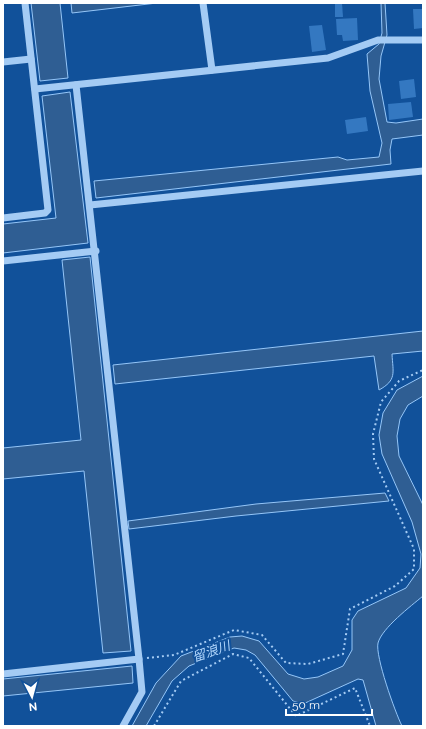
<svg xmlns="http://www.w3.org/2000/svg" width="426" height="729" viewBox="0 0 426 729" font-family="Raleway,'Noto Sans JP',sans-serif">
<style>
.water{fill:#2f5e93;stroke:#95c6f8}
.building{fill:#3478c1}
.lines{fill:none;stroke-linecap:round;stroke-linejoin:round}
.path{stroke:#a4cbf4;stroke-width:2;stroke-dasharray:2 3;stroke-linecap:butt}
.minor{stroke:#a4cbf4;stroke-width:7}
.labels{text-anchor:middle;stroke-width:4;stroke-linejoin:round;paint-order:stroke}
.water-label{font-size:13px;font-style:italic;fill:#b0d5fb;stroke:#11519a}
</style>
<rect width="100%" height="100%" fill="#11519a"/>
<!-- water -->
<g class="water">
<polygon points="31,3 60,3 68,78 40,81"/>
<polygon points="71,3 157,3 72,13"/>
<polygon points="381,3 385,3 387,35 381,56 379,79 387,122 396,123 423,119 423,135 392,139 390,150 391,164 96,198 94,181 338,157 347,160 379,157 382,143 370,91 367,54 379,44 382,33"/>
<polygon points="70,92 88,243 3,253 3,224 56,218 42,96"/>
<polygon points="90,257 131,651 103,653 84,471 3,479 3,448 81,440 62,260"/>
<path d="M423 331V351L392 354C393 373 397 380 379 390L374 356 115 384 113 365Z"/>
<path d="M423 376V396L408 405 400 419 397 436 399 456 423 505V596C411 606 382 628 378 643 375 656 395 712 402 726H376L363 680 358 679 303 704 293 701 255 655 246 650 234 648 189 666 172 681 146 726H132L156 683 181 656 230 637 242 636 259 641 288 674 304 679 318 677 343 666 352 650V620L358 611 406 588 420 568 421 554 412 522 382 454 379 435 383 413 397 390Z"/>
<polygon points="385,493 389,501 236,516 129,529 128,521 256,504"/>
<polygon points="132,666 133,683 3,696 3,679"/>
</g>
<!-- building -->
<g class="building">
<polygon points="335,3 342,3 343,17 335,17"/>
<polygon points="413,9 423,9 423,28 414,29"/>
<polygon points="357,18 358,40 343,41 342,35 337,35 336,19"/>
<polygon points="322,25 326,50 312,52 309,26"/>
<polygon points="414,79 416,97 401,99 399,81"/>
<polygon points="411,102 413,117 389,120 388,104"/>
<polygon points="366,117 368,131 347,134 345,120"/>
</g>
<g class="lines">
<!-- path -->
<g class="path">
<polyline points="147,658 174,655 234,630 262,635 286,663 308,664 343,654 350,609 395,586 414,569 414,549 374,459 373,434 381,402 399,381 423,370"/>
<polyline points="154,726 181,681 233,654 249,658 296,716 355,688 370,726"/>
</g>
<!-- minor -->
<g class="minor">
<polyline points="203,3 212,70"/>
<polyline points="3,62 31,59"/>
<polyline points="35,89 328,58 378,40 423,40"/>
<polyline points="90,205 423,171"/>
<polyline points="3,218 45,213 48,210 25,3"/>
<polyline points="3,261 96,251"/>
<polyline points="3,674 139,659 76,85"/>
<polyline points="123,726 142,692 139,659"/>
</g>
</g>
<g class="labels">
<!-- water labels -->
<g class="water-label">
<text transform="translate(211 651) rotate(-19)" y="5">留浪川</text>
</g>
</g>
<!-- border -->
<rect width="426" height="729" fill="none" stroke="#ffffff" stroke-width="8"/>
<!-- north arrow -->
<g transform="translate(32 697) rotate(174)" stroke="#11519a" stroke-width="3" paint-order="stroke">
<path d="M0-3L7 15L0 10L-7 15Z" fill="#ffffff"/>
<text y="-6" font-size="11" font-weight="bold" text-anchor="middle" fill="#ffffff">N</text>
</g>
<!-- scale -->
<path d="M286 709v6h86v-6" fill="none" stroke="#ffffff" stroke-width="2"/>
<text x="292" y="709" font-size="12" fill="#ffffff" stroke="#11519a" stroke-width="3" paint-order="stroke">50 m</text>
</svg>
